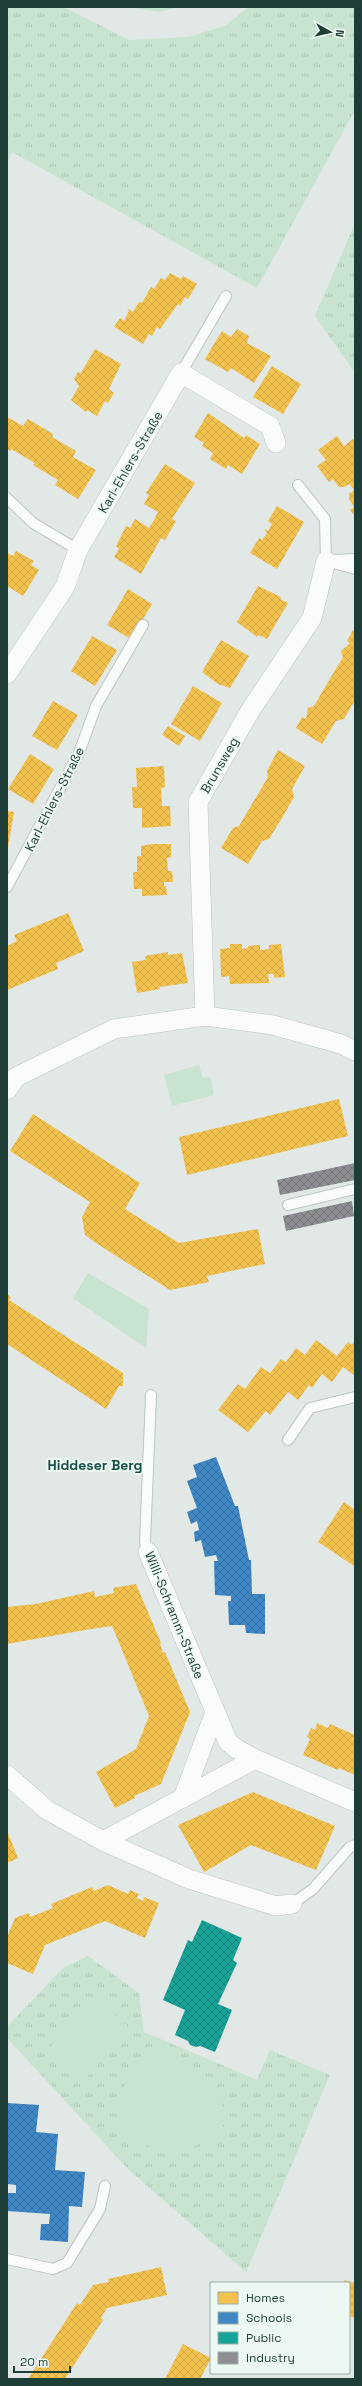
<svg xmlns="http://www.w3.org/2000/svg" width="362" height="2386" viewBox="0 0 362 2386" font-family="'Space Grotesk',sans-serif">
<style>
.grass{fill:url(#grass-tufts)}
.forest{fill:url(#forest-firs)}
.park{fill:#c8e4d1}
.homes{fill:url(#homes-cross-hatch)}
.schools{fill:url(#schools-cross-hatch)}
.public{fill:url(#public-cross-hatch)}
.industry{fill:url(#industry-cross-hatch)}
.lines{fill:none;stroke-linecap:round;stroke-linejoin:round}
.service-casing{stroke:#bec5c2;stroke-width:12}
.minor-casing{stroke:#bec5c2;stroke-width:20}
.service{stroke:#fafcfb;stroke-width:10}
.minor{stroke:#fafcfb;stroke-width:19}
.labels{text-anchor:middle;stroke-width:4;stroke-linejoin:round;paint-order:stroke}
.street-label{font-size:13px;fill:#1d3d36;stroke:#eef8f3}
.neighbourhood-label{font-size:14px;font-weight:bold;fill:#175146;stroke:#eef8f3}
</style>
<defs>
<pattern id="grass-tufts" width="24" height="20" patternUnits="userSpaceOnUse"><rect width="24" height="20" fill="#c8e4d1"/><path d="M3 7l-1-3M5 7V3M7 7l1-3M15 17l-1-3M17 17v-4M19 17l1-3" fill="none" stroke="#abc4b4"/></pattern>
<pattern id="forest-firs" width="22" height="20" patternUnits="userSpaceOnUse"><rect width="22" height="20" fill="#c8e4d1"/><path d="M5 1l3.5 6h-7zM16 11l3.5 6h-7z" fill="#abc4b4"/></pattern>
<pattern id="homes-cross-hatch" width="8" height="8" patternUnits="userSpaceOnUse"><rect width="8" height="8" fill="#f2c14e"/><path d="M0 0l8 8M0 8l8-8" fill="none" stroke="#cfa745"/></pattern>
<pattern id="schools-cross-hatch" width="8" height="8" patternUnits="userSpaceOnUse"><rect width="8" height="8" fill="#3f88c5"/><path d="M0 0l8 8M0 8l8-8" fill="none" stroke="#3470a1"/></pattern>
<pattern id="public-cross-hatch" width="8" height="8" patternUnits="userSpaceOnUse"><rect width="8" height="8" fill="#17a398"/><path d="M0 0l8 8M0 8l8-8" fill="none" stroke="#14867d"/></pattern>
<pattern id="industry-cross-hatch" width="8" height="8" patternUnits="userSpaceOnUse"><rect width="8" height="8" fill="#8d8d92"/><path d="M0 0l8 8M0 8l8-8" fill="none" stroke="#737478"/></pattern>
</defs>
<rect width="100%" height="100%" fill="#e1e8e5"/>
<!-- grass -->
<g class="grass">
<polygon points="7,7 64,7 129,40 187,37 225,26 248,7 355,7 355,110 257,288 12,152 7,163"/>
<polygon points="355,223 355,373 315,316"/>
<polygon points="88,1956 139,1993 144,2032 257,2080 270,2050 330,2075 246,2272 129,2170 7,2038 7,2027 63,1968"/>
</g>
<!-- forest -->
<polygon class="forest" points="127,7 177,7 159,12"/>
<!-- park -->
<g class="park">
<polygon points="199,1065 203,1078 210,1077 214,1095 172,1106 164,1075"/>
<polygon points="88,1273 149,1309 146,1348 73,1298"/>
<polygon points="96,1997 131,2030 80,2084 46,2051"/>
<polygon points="154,2050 178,2058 199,2075 218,2096 226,2118 219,2137 188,2148 154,2148 123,2138 119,2111 126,2080 138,2057"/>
</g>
<!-- homes -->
<g class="homes">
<polygon points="170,273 181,279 183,276 197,284 188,299 185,297 180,306 178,304 160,329 157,327 152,336 149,334 143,344 114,327 120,318 124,321 129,311 127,308 133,312 139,302 142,303 151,287 154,289 161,278 165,280"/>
<polygon points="237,329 249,336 247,343 271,356 254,383 231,368 228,372 205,359 222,331 231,337"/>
<polygon points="95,349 121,364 109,389 114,393 108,403 105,401 97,416 87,410 86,412 71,400 79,386 74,379 78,372 81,373"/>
<polygon points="272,366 301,384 283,414 253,397"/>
<polygon points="208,413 244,438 246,435 260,444 242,474 228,465 226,469 210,459 213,453 202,446 204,443 194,437"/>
<polygon points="7,417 23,426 28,419 53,434 52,437 76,451 73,457 96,470 78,499 55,485 58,480 33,465 35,463 11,449 10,451 7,449"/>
<polygon points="337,436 344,446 353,439 355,441 355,516 350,510 354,507 349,499 349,494 354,490 352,487 349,484 344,487 339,487 333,479 329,482 317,466 326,460 318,450"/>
<polygon points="165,464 195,483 172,519 176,521 165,540 161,538 141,574 114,557 119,549 116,546 126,526 130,528 135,519 149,528 154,520 158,512 144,504 149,495 146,493"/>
<polygon points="277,506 304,522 277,569 250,553 259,538 262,540 267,533 264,529 268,531 272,524 268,521"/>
<polygon points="16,551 34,561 31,565 39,570 23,596 9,587 7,588 7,553 13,556"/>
<polygon points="258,586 281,597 280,599 288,603 267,639 259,635 257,637 237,622"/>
<polygon points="128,589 152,604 131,639 107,625"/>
<polygon points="353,630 355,632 355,700 344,719 336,721 322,744 296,728 302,717 306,719 308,708 314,706 328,682 343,657 341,651 350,643 347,641"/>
<polygon points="92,636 117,650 95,686 71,671"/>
<polygon points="221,640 249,656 230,688 218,684 202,672"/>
<polygon points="193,686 222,703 200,741 171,724"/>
<polygon points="53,701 78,715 57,750 32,736"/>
<polygon points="168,726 185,736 179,746 162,735"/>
<polygon points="278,750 305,766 292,789 294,797 282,818 269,839 262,841 248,864 221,848 233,828 239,826 268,777 267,771"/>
<polygon points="30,754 54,769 33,804 8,789"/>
<polygon points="164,766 165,787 161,788 162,806 170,806 171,826 142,828 142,808 133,808 132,787 137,787 136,768"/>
<polygon points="7,811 14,812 8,847 7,847"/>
<polygon points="152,844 171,844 171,857 167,858 168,871 172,871 173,882 164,882 164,886 166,886 167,895 142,896 142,889 134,889 133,872 137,872 137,856 141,856 141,846"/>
<polygon points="68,913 84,951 56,963 58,969 7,990 7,946 17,941 14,935"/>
<polygon points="230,944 242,944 242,949 248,948 248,946 260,945 260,950 269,949 269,945 281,944 285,977 274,978 274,974 268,974 269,983 230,984 229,976 221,977 220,949 230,948"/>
<polygon points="168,952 168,955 182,953 188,983 159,987 160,989 137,993 132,962 146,960 145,956"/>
<polygon points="339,1099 348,1136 187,1175 179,1137"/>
<polygon points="33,1114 140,1183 125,1209 179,1243 258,1229 265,1264 207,1276 209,1282 170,1290 99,1245 85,1235 82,1217 90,1202 10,1151"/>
<polygon points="7,1294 11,1297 9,1300 123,1373 123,1386 119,1386 106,1409 7,1344"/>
<polygon points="316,1340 337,1356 348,1342 352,1345 355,1340 355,1376 343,1367 332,1382 322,1374 312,1388 309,1385 298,1400 288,1392 270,1415 266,1411 248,1432 218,1410 238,1384 245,1389 261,1367 270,1373 281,1359 286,1362 296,1348 305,1355"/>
<polygon points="344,1502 355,1510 354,1566 318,1542"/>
<polygon points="136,1584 161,1643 160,1644 163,1653 165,1652 190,1712 161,1784 134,1796 135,1798 115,1808 96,1772 136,1749 149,1716 113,1628 112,1626 85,1630 7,1644 7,1607 36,1604 94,1591 95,1597 114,1593 113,1588"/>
<polygon points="317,1723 328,1728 330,1724 355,1735 353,1739 355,1740 355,1775 339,1768 338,1770 303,1755 310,1739 307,1737 311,1728 315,1730"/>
<polygon points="253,1792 335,1826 316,1870 251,1845 204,1872 178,1825"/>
<polygon points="7,1831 18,1858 7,1863"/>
<polygon points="108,1885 128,1894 130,1890 139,1894 137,1898 143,1901 144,1897 159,1903 145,1938 105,1921 45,1945 33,1974 7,1963 7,1937 15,1918 29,1913 30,1917 53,1908 51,1904 92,1887 94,1891"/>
<polygon points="161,2267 167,2295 107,2308 101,2318 103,2320 65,2379 28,2379 77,2303 80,2305 93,2285 109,2282 108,2279"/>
<polygon points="355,2279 355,2318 349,2316 349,2283 343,2283 345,2280 353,2283"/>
<polygon points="183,2344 211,2358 200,2379 165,2379"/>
</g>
<!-- schools -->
<g class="schools">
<polygon points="216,1457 235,1506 238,1506 249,1560 251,1560 252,1594 265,1594 265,1634 246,1633 245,1625 229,1625 228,1601 231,1601 231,1596 215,1595 214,1561 218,1561 216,1555 205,1557 201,1540 195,1542 194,1532 199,1530 197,1521 191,1524 187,1512 197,1508 187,1481 197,1477 193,1465"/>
<polygon points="7,2103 39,2105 36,2132 58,2134 55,2170 85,2172 82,2207 69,2206 68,2242 40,2240 41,2224 49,2224 50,2214 7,2211 8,2193 16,2193 16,2185 7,2184"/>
</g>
<!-- public -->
<polygon class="public" points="202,1920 242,1938 233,1960 237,1963 218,2004 232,2010 215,2052 200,2046 196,2047 190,2045 188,2041 175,2035 185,2010 163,2000 188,1940 192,1942"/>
<!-- industry -->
<g class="industry">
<polygon points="355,1163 355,1180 280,1195 277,1180"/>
<polygon points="352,1201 354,1216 286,1231 283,1216"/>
</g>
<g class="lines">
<defs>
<g id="service">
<polyline points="181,373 226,296"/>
<polyline points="298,485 325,519 326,561"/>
<polyline points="7,498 33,523 78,550"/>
<polyline points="332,560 355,559"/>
<polyline points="326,561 355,569"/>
<polyline points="7,887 79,753 96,706 143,625"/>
<polyline points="288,1205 355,1189"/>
<polyline points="288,1440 310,1408 355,1397"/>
<polyline points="148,1552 145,1542 151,1395"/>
<polyline points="292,1904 313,1889 350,1847 355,1845"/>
<polyline points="7,2259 53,2269 67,2263 100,2209 105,2186"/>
</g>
<g id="minor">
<polyline points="7,674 65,587 78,550 181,373 270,426 276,443"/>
<polyline points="205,1016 198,802 250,711 312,618 326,561"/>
<polyline points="7,1090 16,1077 114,1029 205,1016 273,1025 341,1044 355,1051"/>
<polyline points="148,1552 228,1742 237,1749 255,1759"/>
<polyline points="7,1775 47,1810 103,1841 189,1879 276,1906 292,1904"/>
<polyline points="183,1798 215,1712"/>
<polyline points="103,1841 255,1759 355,1802"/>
</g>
</defs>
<!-- service casing -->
<use href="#service" class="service-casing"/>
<!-- minor casing -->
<use href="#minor" class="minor-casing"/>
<!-- service -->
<use href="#service" class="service"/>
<!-- minor -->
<use href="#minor" class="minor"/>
</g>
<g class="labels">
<!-- street labels -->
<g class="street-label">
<text transform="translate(130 462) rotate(-60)" y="5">Karl-Ehlers-Straße</text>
<text transform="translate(219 765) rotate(-60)" y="5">Brunsweg</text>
<text transform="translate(54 799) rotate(-63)" y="5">Karl-Ehlers-Straße</text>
<text transform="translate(175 1615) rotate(68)" y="5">Willi-Schramm-Straße</text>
</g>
<!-- neighbourhood labels -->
<g class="neighbourhood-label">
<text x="95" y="1470">Hiddeser Berg</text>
</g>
</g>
<!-- border -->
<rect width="362" height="2386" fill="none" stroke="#1d3d36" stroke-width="16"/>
<!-- legend -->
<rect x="210" y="2282" width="140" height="92" fill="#eef8f3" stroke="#9aada7"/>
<rect x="218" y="2292" width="20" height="12" fill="#f2c14e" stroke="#9aada7"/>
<text x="246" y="2302" font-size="12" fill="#1d3d36">Homes</text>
<rect x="218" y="2312" width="20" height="12" fill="#3f88c5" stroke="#9aada7"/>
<text x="246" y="2322" font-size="12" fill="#1d3d36">Schools</text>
<rect x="218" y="2332" width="20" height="12" fill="#17a398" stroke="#9aada7"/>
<text x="246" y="2342" font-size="12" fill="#1d3d36">Public</text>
<rect x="218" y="2352" width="20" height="12" fill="#8d8d92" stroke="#9aada7"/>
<text x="246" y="2362" font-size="12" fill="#1d3d36">Industry</text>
<!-- north arrow -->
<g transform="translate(330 32) rotate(98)" stroke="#eef8f3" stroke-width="3" paint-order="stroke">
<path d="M0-3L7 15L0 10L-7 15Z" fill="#1d3d36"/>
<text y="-6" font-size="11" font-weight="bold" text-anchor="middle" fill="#1d3d36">N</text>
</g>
<!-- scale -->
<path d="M14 2366v6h56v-6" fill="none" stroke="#1d3d36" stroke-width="2"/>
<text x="20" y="2366" font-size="12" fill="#1d3d36" stroke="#eef8f3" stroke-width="3" paint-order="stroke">20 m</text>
</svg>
